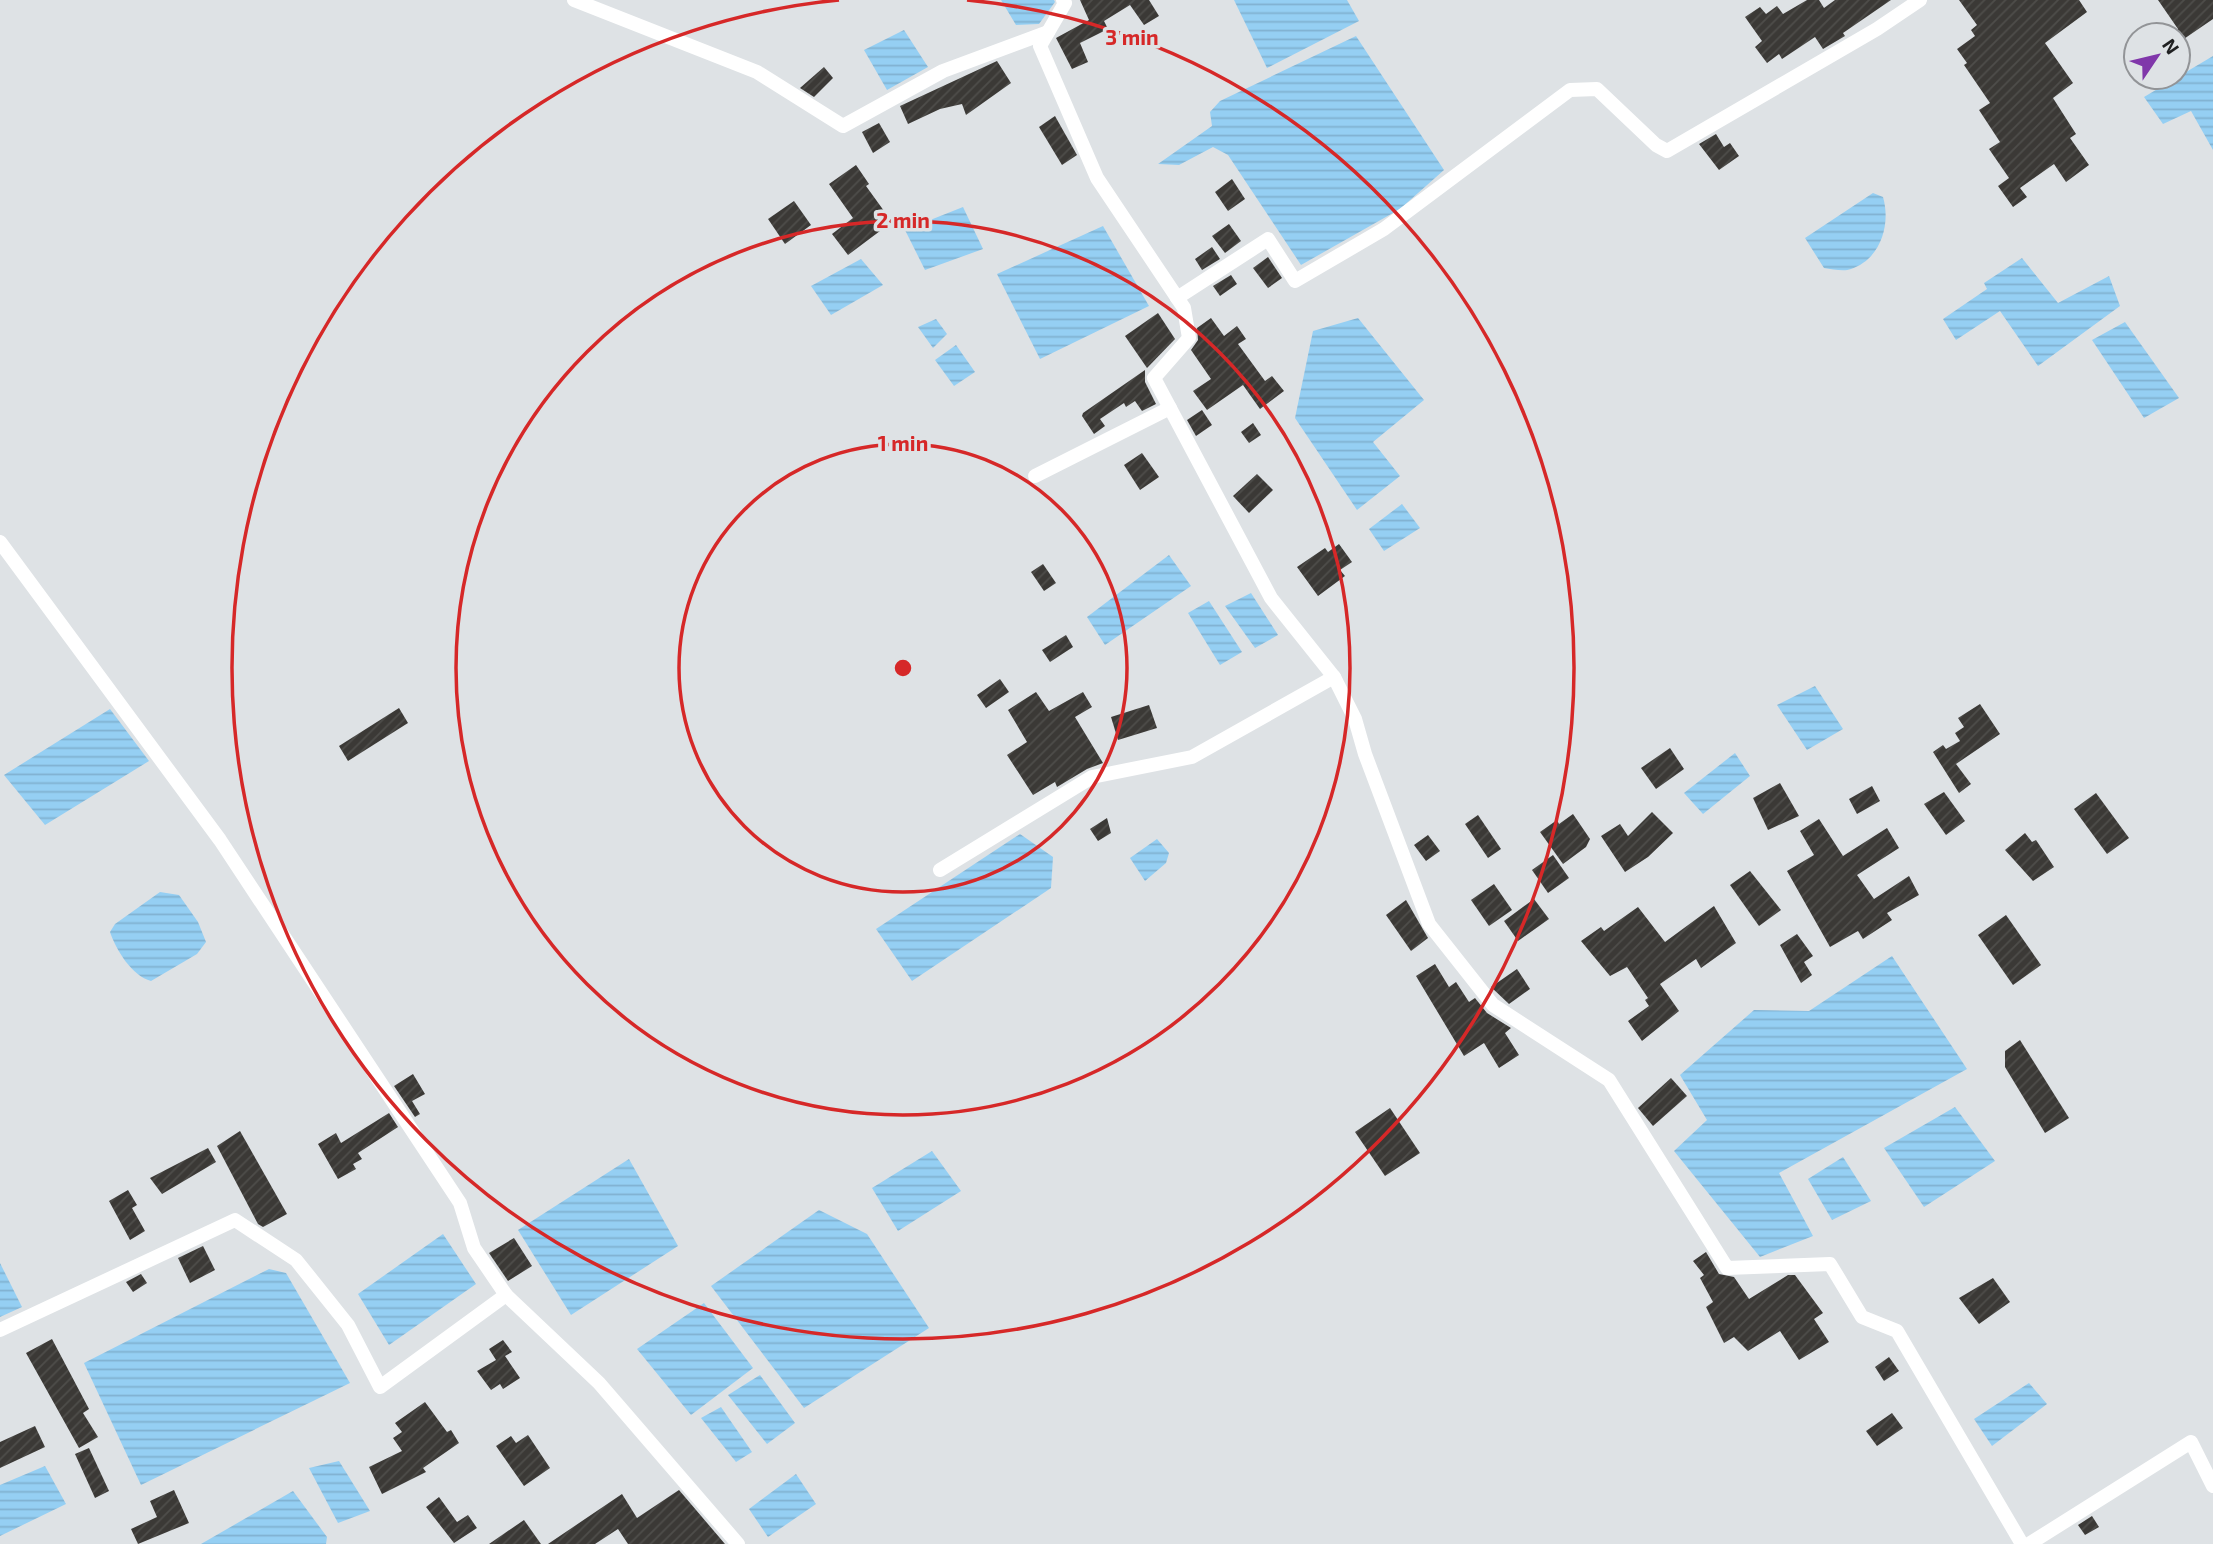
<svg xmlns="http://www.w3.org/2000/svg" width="2213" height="1544" viewBox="0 0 2213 1544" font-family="'Exo 2',sans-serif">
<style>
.water{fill:url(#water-rules)}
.building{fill:url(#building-hatch)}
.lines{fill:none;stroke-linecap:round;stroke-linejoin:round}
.street{stroke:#fff;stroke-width:14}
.ring{fill:none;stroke:#d62828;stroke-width:3.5}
.centre{fill:#d62828;stroke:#dee2e5;stroke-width:3.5}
.ring-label{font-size:21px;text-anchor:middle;font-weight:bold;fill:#d62828;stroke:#dee2e5;stroke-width:7;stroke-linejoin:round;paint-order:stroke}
</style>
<defs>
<pattern id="water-rules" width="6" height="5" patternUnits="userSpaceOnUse" patternTransform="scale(1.75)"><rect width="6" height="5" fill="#95cff3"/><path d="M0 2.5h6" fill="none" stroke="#80b1d0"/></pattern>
<pattern id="building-hatch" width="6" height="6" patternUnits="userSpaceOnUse" patternTransform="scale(1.75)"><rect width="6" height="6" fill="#3b3936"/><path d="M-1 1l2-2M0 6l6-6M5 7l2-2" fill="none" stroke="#4e4d4a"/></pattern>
</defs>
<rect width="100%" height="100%" fill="#dee2e5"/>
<!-- water -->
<g class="water">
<polygon points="1001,0 1054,0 1055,2 1039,24 1016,25"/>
<polygon points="1234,0 1347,0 1359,21 1267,68"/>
<polygon points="904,30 928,67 887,90 864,50"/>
<polygon points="1356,36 1444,170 1400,209 1301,265 1228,155 1213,147 1179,165 1158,164 1212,126 1210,112 1220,101"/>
<polygon points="2213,56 2213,150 2191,111 2163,124 2144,97"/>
<path d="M1873 193 1883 197C1891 224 1881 259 1851 269 1844 272 1832 269 1824 268L1805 238Z"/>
<polygon points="963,207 983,249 925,270 905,230"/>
<polygon points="1103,226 1149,306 1040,359 997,274"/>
<polygon points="2022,258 2058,303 2109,276 2120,306 2038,366 2000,311 1956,340 1943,319 1987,289 1984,283"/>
<polygon points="861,259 883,285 831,315 811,286"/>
<polygon points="1358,318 1424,400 1373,442 1400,476 1357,510 1295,418 1313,331"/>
<polygon points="936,319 947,334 933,348 918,327"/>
<polygon points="2125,322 2179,398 2144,418 2092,340"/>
<polygon points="956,345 975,372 954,386 935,360"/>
<polygon points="1402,504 1420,528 1384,551 1369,529"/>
<polygon points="1169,555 1191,586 1105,645 1087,617"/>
<polygon points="1251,593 1278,635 1255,648 1225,606"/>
<polygon points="1209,601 1242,652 1220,665 1188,613"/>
<polygon points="1815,686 1843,729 1807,750 1777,705"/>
<polygon points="110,709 149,761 45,825 4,775"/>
<polygon points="1735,753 1750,776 1703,814 1684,793"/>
<polygon points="1020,834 1053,857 1051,888 912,981 876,929"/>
<polygon points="1157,839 1169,853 1166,863 1145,881 1130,858"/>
<path d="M160 892 179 895 198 922 206 942 197 954 151 981C132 976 116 950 110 932L115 924Z"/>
<polygon points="1892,956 1967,1069 1779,1173 1813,1236 1760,1257 1674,1151 1707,1120 1680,1075 1754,1010 1809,1011"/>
<polygon points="1955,1107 1995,1161 1924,1207 1884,1148"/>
<polygon points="932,1151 961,1191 898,1231 872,1188"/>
<polygon points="1843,1157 1871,1201 1832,1220 1808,1179"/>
<polygon points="629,1159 678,1246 571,1315 518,1230"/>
<polygon points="819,1210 867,1234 929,1328 804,1408 711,1286"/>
<polygon points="443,1234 476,1284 389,1345 358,1294"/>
<polygon points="0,1263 22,1307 0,1317"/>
<polygon points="269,1269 286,1273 350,1383 141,1485 84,1363"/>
<polygon points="704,1303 753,1368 691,1415 637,1349"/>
<polygon points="760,1375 795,1423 767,1444 728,1395"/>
<polygon points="2029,1383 2047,1404 1992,1446 1974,1419"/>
<polygon points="721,1407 752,1452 736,1462 701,1418"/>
<polygon points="339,1461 370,1511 338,1523 309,1468"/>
<polygon points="45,1466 66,1504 0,1536 0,1485"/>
<polygon points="796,1474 816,1504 768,1537 749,1509"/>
<polygon points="293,1491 327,1537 326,1544 201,1544"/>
</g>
<!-- building -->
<g class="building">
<polygon points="1080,0 1149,0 1159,16 1144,25 1130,5 1104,21 1108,29 1080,43 1088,62 1072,69 1056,38 1089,20"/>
<polygon points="1807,0 1819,0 1824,8 1835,0 1891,0 1843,33 1845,36 1823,49 1815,37 1782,59 1779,54 1767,63 1755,47 1762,41 1745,17 1760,7 1766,14 1777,6 1783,14"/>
<polygon points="1959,0 2079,0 2087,12 2045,43 2073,83 2053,98 2076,134 2070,138 2089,165 2066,182 2054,164 2020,188 2027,197 2013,207 1998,186 2009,178 1989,149 2000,142 1979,110 1990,103 1964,65 1967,63 1957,49 1975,36 1971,30 1977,25"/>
<polygon points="2158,0 2213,0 2213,19 2178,43 2178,29"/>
<polygon points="997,61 1011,83 966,115 962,104 940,109 908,124 900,106"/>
<polygon points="824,67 833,78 814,97 800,88"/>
<polygon points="1055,116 1077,155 1062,165 1039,127"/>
<polygon points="879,123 890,142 873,153 862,132"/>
<polygon points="1716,134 1724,147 1730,143 1739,156 1719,170 1699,144"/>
<polygon points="856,165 869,184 866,186 892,222 848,255 832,234 853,218 829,184"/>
<polygon points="1232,179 1245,199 1228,211 1215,192"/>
<polygon points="794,201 811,225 785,244 768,219"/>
<polygon points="1229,224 1241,241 1225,253 1212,236"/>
<polygon points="1212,247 1220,259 1202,270 1195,259"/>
<polygon points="1268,257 1282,278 1268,288 1253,268"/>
<polygon points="1231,275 1237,284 1220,296 1213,286"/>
<polygon points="1158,313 1175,339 1147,368 1125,336"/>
<polygon points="1211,318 1224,336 1237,326 1246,339 1238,344 1265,381 1272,376 1284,391 1260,409 1243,385 1207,410 1193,391 1211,379 1191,350 1198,340 1197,328"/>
<polygon points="1145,370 1145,382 1156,404 1142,411 1135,401 1126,407 1124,403 1100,419 1105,426 1094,434 1082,416 1083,413"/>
<polygon points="1202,410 1212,425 1196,436 1187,420"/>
<polygon points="1253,423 1261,435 1249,443 1241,432"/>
<polygon points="1142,453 1159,477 1140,490 1124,465"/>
<polygon points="1257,474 1273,490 1249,513 1233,496"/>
<polygon points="1339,544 1352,562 1340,570 1345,576 1318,596 1297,567 1325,548 1328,552"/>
<polygon points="1043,564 1056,583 1044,591 1031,572"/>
<polygon points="1066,635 1073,647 1050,662 1042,650"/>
<polygon points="1000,679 1009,692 986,708 977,695"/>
<polygon points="1036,692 1049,711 1083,692 1092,707 1075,717 1103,763 1087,769 1057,787 1055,782 1033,795 1007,755 1027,742 1008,710"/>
<polygon points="1980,704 2000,734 1956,764 1971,784 1959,793 1933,752 1943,745 1946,749 1960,741 1955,733 1964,727 1958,718"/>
<polygon points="1149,705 1157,728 1118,740 1111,717"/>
<polygon points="399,708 408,723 348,761 339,746"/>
<polygon points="1670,748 1684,769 1656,789 1641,768"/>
<polygon points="1780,783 1799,816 1768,830 1753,798"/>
<polygon points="1872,786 1880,801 1857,814 1849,799"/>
<polygon points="1944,792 1965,821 1946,835 1924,804"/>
<polygon points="2096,793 2129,838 2107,854 2074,809"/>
<polygon points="1652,812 1673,833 1648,857 1625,872 1601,836 1620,824 1628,836"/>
<polygon points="1573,814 1590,839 1586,847 1563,864 1540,832 1557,820 1559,824"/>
<polygon points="1478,815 1501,849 1488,858 1465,824"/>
<polygon points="1107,818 1111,833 1098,841 1090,829"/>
<polygon points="1819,819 1843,856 1887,828 1899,848 1857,875 1874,899 1909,876 1919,895 1887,913 1892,920 1863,939 1858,931 1830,947 1787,871 1814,855 1800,831"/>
<polygon points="2025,833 2032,842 2036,840 2054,867 2033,881 2005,850"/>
<polygon points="1428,835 1440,851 1426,861 1414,845"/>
<polygon points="1553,855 1569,878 1548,893 1532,870"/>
<polygon points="1750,871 1781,910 1759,926 1730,885"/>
<polygon points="1494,884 1512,910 1489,926 1471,900"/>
<polygon points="1534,899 1549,919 1518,941 1504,921"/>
<polygon points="1406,900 1428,938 1411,951 1386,915"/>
<polygon points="1714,906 1736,943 1701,968 1696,959 1660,984 1679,1011 1642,1041 1628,1021 1649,1006 1645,1000 1648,998 1627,967 1610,976 1581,941 1601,927 1604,931 1638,907 1665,942"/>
<polygon points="2006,915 2041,965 2013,985 1978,935"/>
<polygon points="1797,934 1813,956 1804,962 1812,975 1801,983 1780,945"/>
<polygon points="1435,964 1449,987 1456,982 1469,1002 1475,998 1487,1013 1511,1028 1505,1033 1519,1055 1499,1068 1484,1043 1464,1056 1416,976"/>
<polygon points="1517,969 1530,989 1509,1004 1491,987"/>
<polygon points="2020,1040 2069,1118 2045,1133 2005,1067 2005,1051"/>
<polygon points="413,1074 425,1094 412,1101 420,1114 415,1117 394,1086"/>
<polygon points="1671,1078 1687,1096 1653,1126 1638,1108"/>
<polygon points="1390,1108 1420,1153 1385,1176 1355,1132"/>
<polygon points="389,1113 398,1127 358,1153 362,1159 353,1164 356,1169 338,1179 318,1144 336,1133 341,1143"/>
<polygon points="240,1131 287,1214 263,1227 258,1224 217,1146"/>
<polygon points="208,1148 216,1162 162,1194 150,1178"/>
<polygon points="128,1190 137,1205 132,1208 145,1231 130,1240 109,1201"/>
<polygon points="514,1238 532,1266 508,1281 489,1253"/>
<polygon points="203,1246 215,1270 190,1283 178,1258"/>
<polygon points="1706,1252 1719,1274 1734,1277 1749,1299 1788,1275 1795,1275 1823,1313 1814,1319 1829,1342 1799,1360 1780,1331 1748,1351 1734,1337 1724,1343 1706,1307 1713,1302 1700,1278 1704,1275 1693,1261"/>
<polygon points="141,1274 147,1283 133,1292 126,1282"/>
<polygon points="1993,1278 2010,1302 1979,1324 1959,1298"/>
<polygon points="52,1339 89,1409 83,1413 98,1437 79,1448 26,1353"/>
<polygon points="503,1340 512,1352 505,1356 520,1378 503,1389 500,1384 491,1390 477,1371 496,1360 489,1349"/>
<polygon points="1889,1357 1899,1371 1884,1381 1875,1367"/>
<polygon points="425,1402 447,1432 451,1430 459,1443 423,1468 426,1472 382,1494 369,1467 402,1451 393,1438 402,1432 395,1423"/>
<polygon points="1892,1413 1903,1428 1877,1446 1866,1431"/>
<polygon points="35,1426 45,1447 0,1468 0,1442"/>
<polygon points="528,1435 550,1468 524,1486 496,1446 511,1436 516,1443"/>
<polygon points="89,1448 109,1491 95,1498 75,1454"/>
<polygon points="174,1490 189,1523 138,1544 131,1529 157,1517 150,1501"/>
<polygon points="679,1490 725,1544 628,1544 618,1529 595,1544 548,1544 622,1494 637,1518"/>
<polygon points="439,1497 457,1522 468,1515 477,1528 454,1543 426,1507"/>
<polygon points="2092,1516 2099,1527 2085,1535 2078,1525"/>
<polygon points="524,1520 541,1544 489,1544"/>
</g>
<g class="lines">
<!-- street -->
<g class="street">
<polyline points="574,0 757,72 843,126 943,71 1048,32"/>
<polyline points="1063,0 1065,3 1040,46 1097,178 1184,308 1189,338 1154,378 1271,598 1334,677"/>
<polyline points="1177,298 1268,239 1295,281 1384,229 1570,90 1597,89 1656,145 1667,151 1877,29 1920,0"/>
<polyline points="1035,476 1170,408"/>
<polyline points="0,542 220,840 460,1203 474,1248 506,1295 599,1383 738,1544"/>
<polyline points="940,870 1092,777 1192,757 1334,677 1355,719 1365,754 1429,924 1493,1005 1609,1080 1727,1268 1830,1264 1862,1317 1897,1331 2022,1544"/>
<polyline points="0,1330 235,1220 296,1260 348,1325 380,1387 506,1295"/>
<polyline points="2029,1544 2191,1442 2213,1486"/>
</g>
</g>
<!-- distance rings -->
<g class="ring">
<circle cx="903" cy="668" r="224"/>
<circle cx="903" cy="668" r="447"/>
<path d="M967 0A671 671 0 1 1 839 0"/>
</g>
<circle cx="903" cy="668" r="10" class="centre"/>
<g class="ring-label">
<text x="1132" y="45">3 min</text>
<text x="903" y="228">2 min</text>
<text x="903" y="451">1 min</text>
</g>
<!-- north arrow -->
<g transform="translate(2157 56) rotate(55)"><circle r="33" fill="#dee2e5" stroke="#929497" stroke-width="2"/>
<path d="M0-5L12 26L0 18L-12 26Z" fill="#8037aa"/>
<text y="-10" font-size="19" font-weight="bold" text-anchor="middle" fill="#1f2021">N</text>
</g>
</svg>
